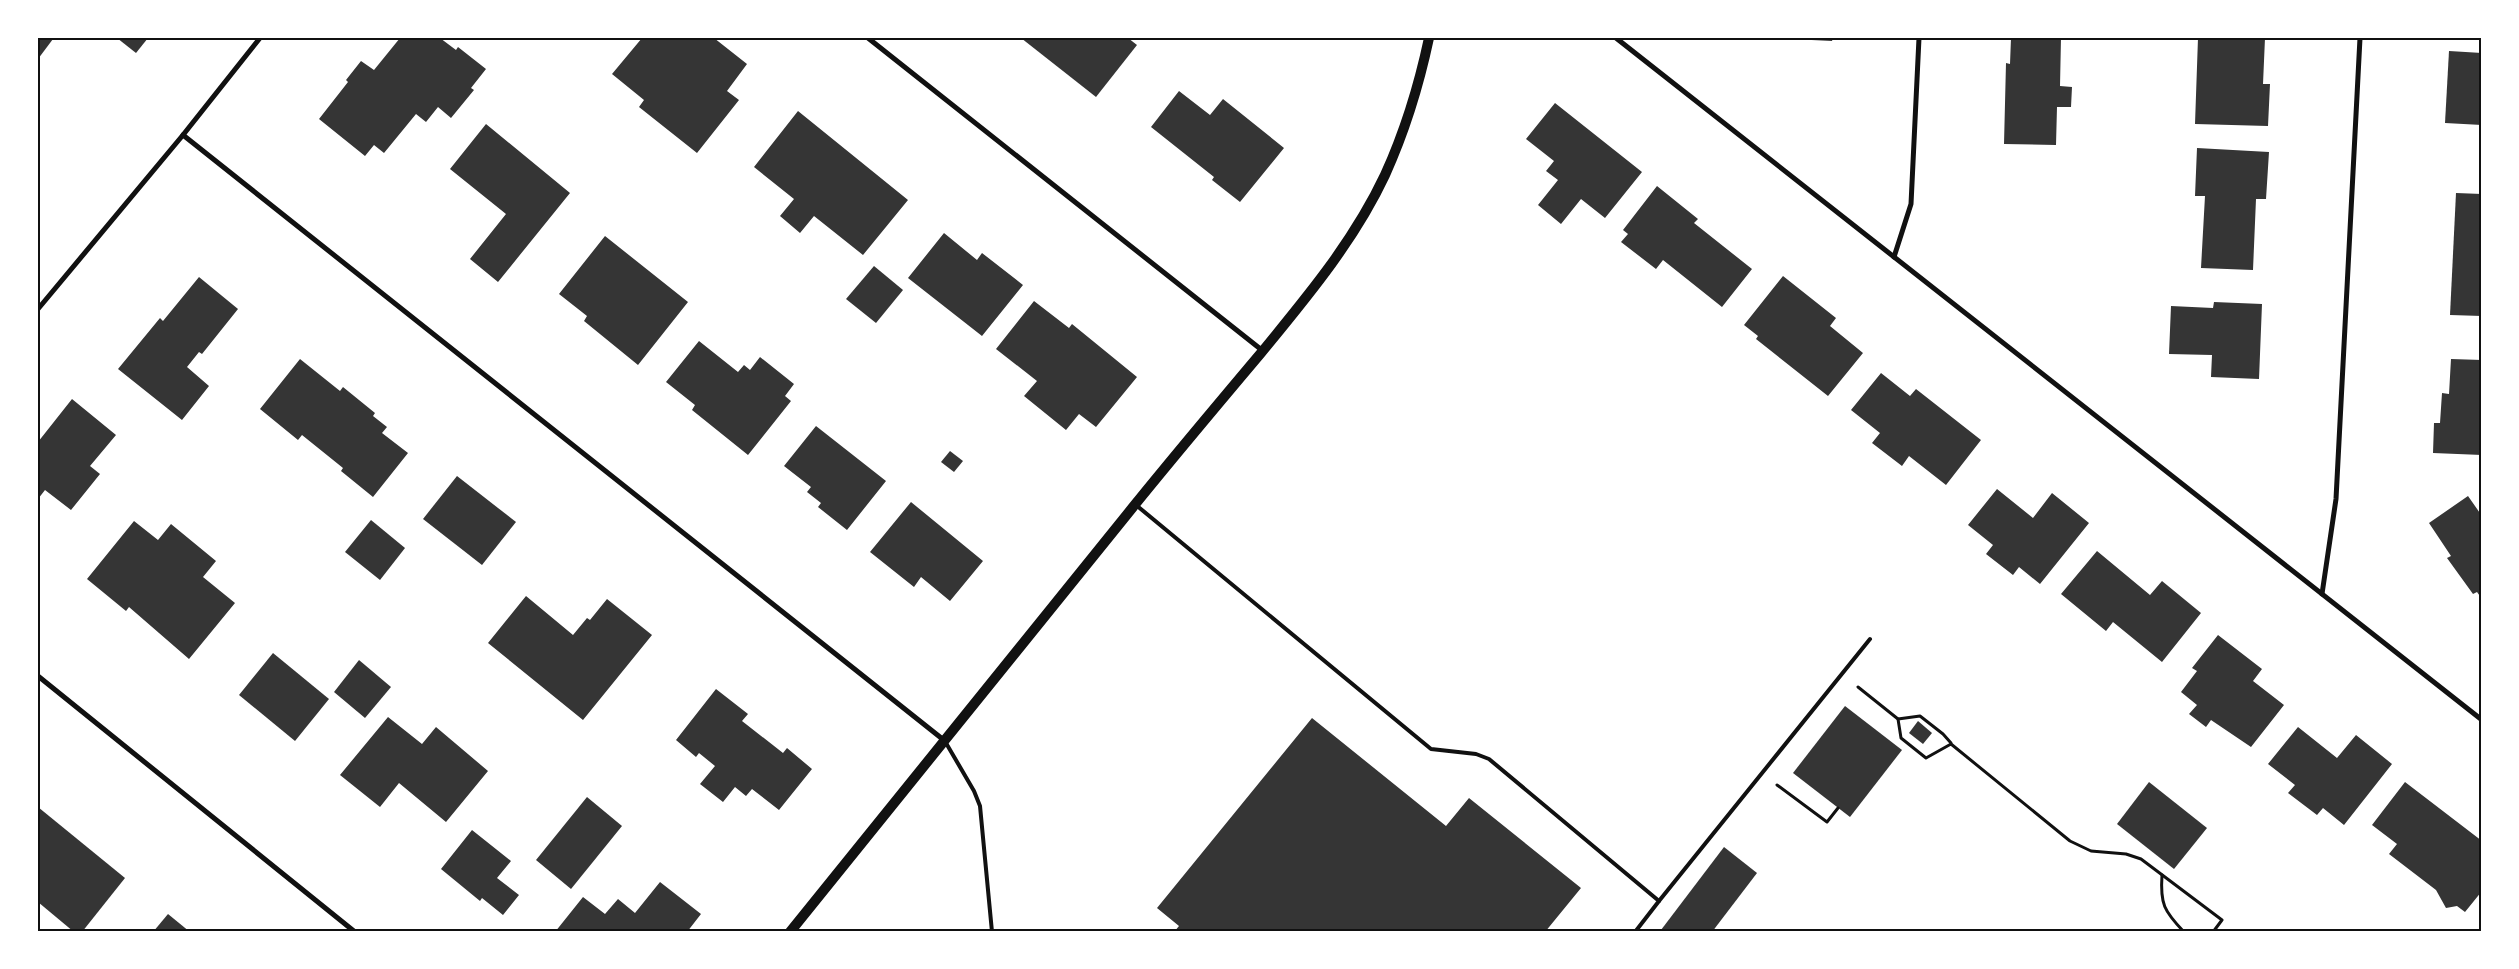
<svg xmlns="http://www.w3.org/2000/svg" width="2519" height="969" viewBox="0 0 2519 969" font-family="'Public Sans',sans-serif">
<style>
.building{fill:#353535}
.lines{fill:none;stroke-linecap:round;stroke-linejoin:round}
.path{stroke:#111;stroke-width:3}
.service{stroke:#111;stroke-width:4}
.minor{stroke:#111;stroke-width:5}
.secondary{stroke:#111;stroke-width:10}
.neatline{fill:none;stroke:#111;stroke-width:2}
</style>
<rect width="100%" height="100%" fill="#fff"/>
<!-- building -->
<g class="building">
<polygon points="38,38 53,39 38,59"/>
<polygon points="117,38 148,38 136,53"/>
<polygon points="400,38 440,38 456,50 458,47 486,69 471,88 474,90 451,118 438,107 426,122 416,114 384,153 374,145 365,156 319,119 348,82 346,80 361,61 374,70"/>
<polygon points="642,38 714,38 747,64 727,91 739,100 697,153 639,107 644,100 612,74"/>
<polygon points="1021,38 1128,38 1137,45 1096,97"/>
<polygon points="1791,38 1833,38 1832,41 1791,39"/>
<polygon points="2011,38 2061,38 2060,86 2072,87 2071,107 2057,107 2056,145 2004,144 2006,63 2010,64"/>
<polygon points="2198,38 2265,38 2263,84 2270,84 2268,126 2195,124"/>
<polygon points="2449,51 2482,53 2482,125 2445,123"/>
<polygon points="1179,91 1210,115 1223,99 1284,148 1240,202 1212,180 1214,177 1151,127"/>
<polygon points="1555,103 1642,172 1605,218 1581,199 1561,224 1538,205 1558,180 1546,171 1554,161 1526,139"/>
<polygon points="798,111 908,200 863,255 814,216 800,233 780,216 794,199 754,167"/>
<polygon points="486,124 570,193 498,282 470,259 506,214 450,169"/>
<polygon points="2197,148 2269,152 2266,199 2256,199 2253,270 2201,268 2205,196 2195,196"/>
<polygon points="1657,186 1698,219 1694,223 1752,269 1722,307 1663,260 1656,269 1621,242 1628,234 1623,230"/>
<polygon points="2456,193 2482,194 2482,316 2450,315"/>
<polygon points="944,233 977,260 982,253 1023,285 982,336 908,278"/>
<polygon points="605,236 688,302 638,365 584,321 587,316 559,294"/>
<polygon points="874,266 903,290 876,323 846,299"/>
<polygon points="1783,276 1836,318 1830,326 1863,353 1828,396 1756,339 1758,336 1744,325"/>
<polygon points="199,277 238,309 202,354 199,352 187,367 209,386 182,420 118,369 160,318 163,321"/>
<polygon points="1034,301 1069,328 1072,324 1137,377 1096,427 1079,414 1066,430 1024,396 1037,381 996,349"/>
<polygon points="2214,302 2262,304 2259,379 2211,377 2212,355 2169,354 2171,306 2213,308"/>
<polygon points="699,341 738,372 744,365 750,370 760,357 794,384 785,396 791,401 748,455 692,410 695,405 666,382"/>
<polygon points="300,359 340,391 343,387 375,413 373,416 387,427 382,433 408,453 373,497 341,471 343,468 302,435 298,440 260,409"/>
<polygon points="2451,359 2482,360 2482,455 2433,453 2434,423 2440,423 2442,393 2449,394"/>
<polygon points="1881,373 1910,396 1916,389 1981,440 1946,485 1909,456 1902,466 1872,443 1880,433 1851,410"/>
<polygon points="72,399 116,435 90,466 100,474 71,510 45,490 38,499 38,442"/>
<polygon points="816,426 886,481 847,530 818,507 821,503 807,492 811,487 784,466"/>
<polygon points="950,451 963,461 954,472 941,462"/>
<polygon points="457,476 516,522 482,565 423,519"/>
<polygon points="1997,489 2033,518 2052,493 2089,523 2040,584 2019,567 2013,575 1986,554 1993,545 1968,525"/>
<polygon points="2468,496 2482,516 2482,599 2477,592 2473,594 2447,558 2451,556 2429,523"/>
<polygon points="911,502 983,561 950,601 921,577 914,587 870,552"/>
<polygon points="371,520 405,548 380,580 345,552"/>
<polygon points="134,521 158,540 171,524 216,561 203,577 235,603 189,659 129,607 126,611 87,579"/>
<polygon points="2097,551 2150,595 2162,581 2201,613 2162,662 2113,622 2106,631 2061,594"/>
<polygon points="526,596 573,635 587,618 590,620 607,599 652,635 583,720 488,643"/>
<polygon points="2218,635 2262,669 2253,681 2284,705 2251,747 2211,720 2206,727 2189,714 2197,705 2181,692 2197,671 2192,668"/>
<polygon points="273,653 329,699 295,741 239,695"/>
<polygon points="359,660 391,687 365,718 334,692"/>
<polygon points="716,689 748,714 742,721 783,753 787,748 812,769 779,810 752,789 746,796 735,787 723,802 700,784 715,766 699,753 696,757 676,740"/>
<polygon points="1845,706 1902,750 1850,817 1793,773"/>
<polygon points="388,717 422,744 436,727 488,771 446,822 399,783 380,807 340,775"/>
<polygon points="1312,718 1446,826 1469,798 1581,888 1545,932 1174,932 1179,926 1157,908"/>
<polygon points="1918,721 1932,733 1923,744 1909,733"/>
<polygon points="2298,727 2337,758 2356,735 2392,764 2344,825 2323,808 2317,815 2288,793 2295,785 2268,764"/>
<polygon points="2149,782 2207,828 2174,869 2117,824"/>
<polygon points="2405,782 2482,841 2480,883 2482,891 2465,912 2457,906 2446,908 2436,890 2389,854 2397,844 2372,825"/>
<polygon points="587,797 622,826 571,889 536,860"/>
<polygon points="38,807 125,878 82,932 74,932 38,902"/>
<polygon points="472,830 511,861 497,878 519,895 503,915 482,898 480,901 441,869"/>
<polygon points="1724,847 1757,873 1712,932 1663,932 1661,930"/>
<polygon points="660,882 701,914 687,932 555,932 583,897 605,914 618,899 635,913"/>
<polygon points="168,914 190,932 153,932"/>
</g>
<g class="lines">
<!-- path -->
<g class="path">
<polyline points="1858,687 1898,719 1901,738 1926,758 1951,744 2070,841 2091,851 2126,854 2141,859 2222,920 2213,932"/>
<polyline points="1898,719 1920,716 1943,734 1951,743"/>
<polyline points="1777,785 1827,822 1838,808"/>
<path d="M2162 875C2160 904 2164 911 2184 932"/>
</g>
<!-- service -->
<g class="service">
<polyline points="1136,505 1431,749 1476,754 1489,759 1659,901 1635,932"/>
<polyline points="946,743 974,791 980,806 992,932"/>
<polyline points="1659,901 1870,639"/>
</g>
<!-- minor -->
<g class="minor">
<polyline points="868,38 1263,351"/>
<polyline points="1616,38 2482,720"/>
<polyline points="183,135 945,741"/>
<polyline points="1894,257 1911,204 1919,38"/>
<polyline points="38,309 183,135 260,38"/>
<polyline points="2322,594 2336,499 2360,38"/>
<polyline points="38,676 355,932"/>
</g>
<!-- secondary -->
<path class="secondary" d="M790 932C905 791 1019 649 1133 507 1175 455 1218 404 1261 353 1307 297 1354 241 1385 175 1405 131 1419 85 1429 38"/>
</g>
<!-- border -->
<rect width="2519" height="969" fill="none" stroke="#ffffff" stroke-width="78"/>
<rect x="39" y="39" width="2441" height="891" class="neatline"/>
</svg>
